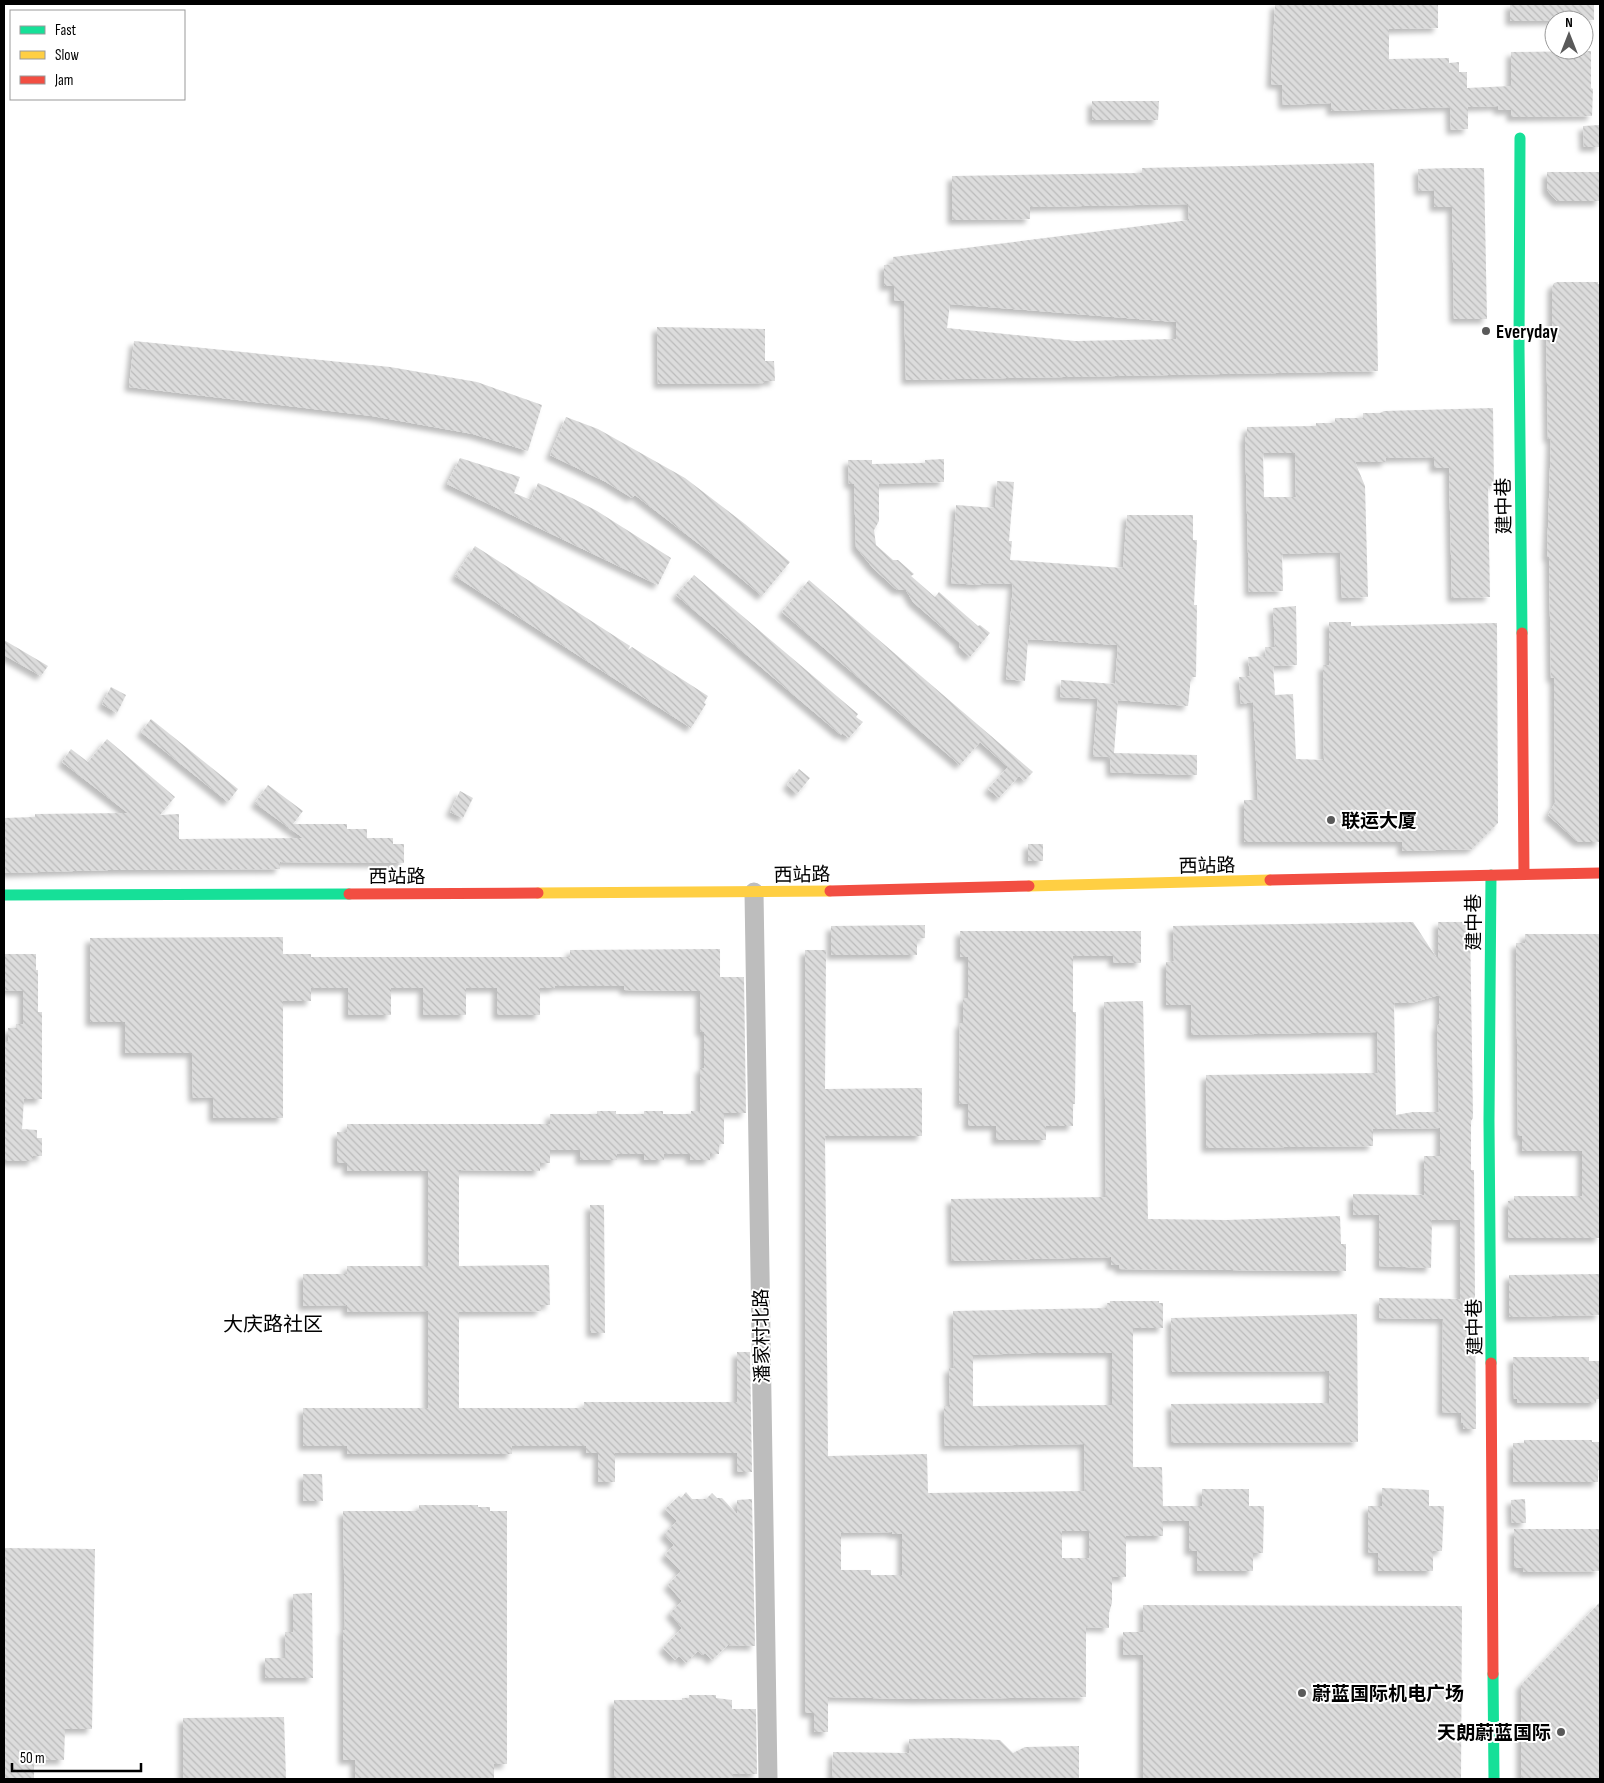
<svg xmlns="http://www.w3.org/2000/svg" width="1604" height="1783" viewBox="0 0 1604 1783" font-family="'Sofia Sans Condensed','Noto Sans SC',sans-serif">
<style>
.building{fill:url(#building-back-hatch);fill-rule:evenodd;filter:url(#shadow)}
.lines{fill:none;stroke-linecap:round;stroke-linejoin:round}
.street{stroke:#bdbdbd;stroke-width:19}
.fast{stroke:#16e098;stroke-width:11}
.slow{stroke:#ffcf43;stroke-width:11}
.jam{stroke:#f24e42;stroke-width:11}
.poi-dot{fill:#595959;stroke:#fff;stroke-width:2}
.labels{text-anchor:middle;stroke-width:4;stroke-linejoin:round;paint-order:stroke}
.poi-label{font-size:19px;font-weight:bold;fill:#000;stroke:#fff;text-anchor:start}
.street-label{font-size:19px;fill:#000;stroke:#fff}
.neighbourhood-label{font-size:20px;fill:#000;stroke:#fff}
</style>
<defs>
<pattern id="building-back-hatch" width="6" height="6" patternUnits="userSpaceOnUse" patternTransform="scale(1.25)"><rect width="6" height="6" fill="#dcdcdc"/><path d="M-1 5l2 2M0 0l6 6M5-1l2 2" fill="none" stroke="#bbb"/></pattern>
<filter id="shadow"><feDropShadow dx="-4.5" dy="4.5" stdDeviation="2.5" flood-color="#0004"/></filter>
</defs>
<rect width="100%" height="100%" fill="#fff"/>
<!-- building -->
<g class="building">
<polygon points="1275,4 1438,4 1438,28 1389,29 1389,59 1449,58 1449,63 1459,62 1459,72 1467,72 1467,88 1511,86 1511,52 1591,51 1591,88 1593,89 1592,116 1511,117 1511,110 1498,110 1498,106 1468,107 1468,129 1451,130 1450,107 1331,111 1331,103 1283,105 1282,85 1271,84"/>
<polygon points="1510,4 1594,4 1594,20 1510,21"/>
<polygon points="1092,101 1159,101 1158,120 1092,120"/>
<polygon points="1600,125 1600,147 1584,147 1583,126"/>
<path d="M1374 163 1378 371 906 380 904 301 894 300V286H884V265L893 264V257L1189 220 1188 204 1030 207V219L952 220V176L1142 173V168ZM950 304 1176 322V339L1075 341 947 328Z"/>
<polygon points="1451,168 1484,168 1487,319 1454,319 1452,207 1434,207 1434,190 1419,191 1418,169"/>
<polygon points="1547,172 1600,172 1600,201 1557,201 1547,190"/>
<polygon points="1558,282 1598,282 1598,284 1600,284 1600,842 1578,842 1548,815 1555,803 1554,678 1551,678 1549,557 1547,557 1551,438 1548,439 1546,328 1552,328 1552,287 1554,283"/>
<polygon points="657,327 765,329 765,361 774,361 775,381 765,381 765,383 658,384"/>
<polygon points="134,341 390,367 477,382 542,405 528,451 473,434 372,416 129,387"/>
<path d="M1493 408 1494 486H1488L1490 597 1452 598 1449 468H1434V457L1386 458V462H1355L1365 486 1368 597 1342 598 1340 552 1282 554 1283 591 1249 592 1245 436H1247V427L1316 426V423H1335V418H1363V413H1380L1384 411ZM1263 453H1295L1296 497H1264Z"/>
<polygon points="566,417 598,429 685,478 745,524 790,562 762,596 712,554 635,495 632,498 606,482 550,455"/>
<polygon points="460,458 520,477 514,493 531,500 538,483 572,498 597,511 671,558 658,585 447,484"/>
<polygon points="944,459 944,482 879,484 879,521 874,530 876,545 893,560 898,560 914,574 911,576 935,597 939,592 978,626 980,625 990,633 970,657 959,647 960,643 913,602 906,590 897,590 873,568 856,547 854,484 849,484 848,460 872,460 872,464 925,463 925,460"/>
<polygon points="997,481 1014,482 1009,541 1012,541 1010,560 1123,568 1127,515 1193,515 1193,540 1197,540 1194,605 1197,605 1196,677 1191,677 1188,706 1118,700 1114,753 1197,755 1197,775 1132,773 1132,772 1111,773 1110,757 1093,756 1098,699 1060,697 1061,680 1115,684 1118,645 1028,639 1025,681 1006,679 1013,584 982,583 982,585 951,583 956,505 995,508"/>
<polygon points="475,546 630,646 628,650 632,647 708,696 704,703 706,704 691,728 455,576"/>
<polygon points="694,575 858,714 856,717 863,722 849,738 842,733 841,735 676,595"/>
<polygon points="809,580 1033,772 1024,781 1019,776 999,798 988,789 1008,767 980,742 960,765 782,612"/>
<polygon points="1296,606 1297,665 1273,666 1275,695 1293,694 1296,759 1324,760 1323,665 1329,665 1329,622 1351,622 1351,626 1497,623 1498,823 1472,849 1402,851 1402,842 1244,842 1244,800 1258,800 1253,702 1241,704 1239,677 1250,676 1248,657 1266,656 1265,647 1275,647 1273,608"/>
<polygon points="4,640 48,666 41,676 4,655"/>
<polygon points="111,687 126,695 117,713 102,704"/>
<polygon points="151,719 238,789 228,802 141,732"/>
<polygon points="107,739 175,797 160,815 179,814 179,839 303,838 255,803 268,785 303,811 293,824 347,824 347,829 367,829 367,838 393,838 393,844 404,844 404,863 280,862 280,869 109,870 4,873 4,818 35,817 35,814 128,813 62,762 71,749 88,762"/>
<polygon points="799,769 810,778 797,794 787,785"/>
<polygon points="460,791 473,798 463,818 450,812"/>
<rect x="1028" y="844" width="15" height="17"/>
<path d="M1413 922 1438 960V922H1470L1473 1118 1471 1121V1170H1474L1476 1429H1463V1423H1461V1413L1442 1412 1443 1319 1379 1318V1298L1460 1299V1220H1432L1431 1268 1379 1266V1215H1353V1194L1424 1195V1156H1440V1128L1373 1129V1146L1206 1148V1075L1378 1073 1377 1032 1191 1035V1005H1166V962L1174 961 1173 926ZM1439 995V1024L1437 1027 1439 1112H1413L1396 1115 1394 1003H1411Z"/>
<polygon points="925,925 925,938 917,939 917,955 831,955 831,926"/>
<polygon points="960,931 1141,931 1141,963 1113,963 1113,956 1073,956 1073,1012 1076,1012 1075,1104 1073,1104 1073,1126 1046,1126 1046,1140 996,1140 996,1126 968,1126 968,1104 959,1104 960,1023 963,1023 963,998 968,998 968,957 960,957"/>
<polygon points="1525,934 1600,934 1600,1238 1508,1238 1508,1201 1514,1201 1514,1196 1582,1196 1582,1151 1522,1151 1522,1136 1518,1136 1516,943 1525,943"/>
<polygon points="283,937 283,954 311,954 311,957 570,957 570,950 720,949 720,977 744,977 746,1113 724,1113 724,1144 719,1144 719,1154 710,1154 710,1160 690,1160 690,1154 664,1154 664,1160 644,1160 644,1154 617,1154 617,1160 580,1160 580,1150 550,1150 550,1163 540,1163 540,1171 459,1170 459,1266 549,1265 550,1305 541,1305 541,1311 459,1312 459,1408 584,1408 584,1402 737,1402 737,1352 750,1352 752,1472 737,1472 737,1453 615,1453 615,1482 598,1482 598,1453 586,1453 586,1446 512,1446 512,1454 347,1454 347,1446 303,1446 303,1408 428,1408 428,1311 347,1312 347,1305 303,1306 303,1274 347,1274 347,1266 428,1266 428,1171 347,1171 347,1163 337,1163 337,1132 347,1132 347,1124 550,1124 550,1114 597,1114 597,1111 616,1111 616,1114 644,1114 644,1111 663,1111 663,1114 691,1114 691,1111 700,1111 700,1068 704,1068 704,1032 700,1032 700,991 624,990 624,986 555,986 555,988 540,988 540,1015 497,1015 497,988 466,988 466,1015 423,1015 423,988 391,988 391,1015 348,1015 348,988 311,988 311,1001 283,1001 283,1118 213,1118 213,1097 193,1098 192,1053 125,1053 125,1022 90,1022 90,938"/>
<path d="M805 950H826L825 1089 922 1088V1136H825L828 1456 927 1454 928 1493 1085 1491 1084 1444 945 1446 944 1406H950L949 1368H954L953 1311 1107 1308V1303H1110V1301H1159V1303H1163V1328H1133V1467H1162L1163 1506H1202V1489H1249V1506H1264L1263 1553H1253V1571H1197V1551H1189V1521H1163V1536H1126V1577H1112V1603L1109 1613V1628L1086 1627V1697L916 1699 828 1697V1732H814V1713H805ZM1032 1353H1112V1405L973 1406V1355ZM1062 1531H1089V1558H1062ZM892 1532V1534H902V1575H871V1570H841V1533Z"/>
<polygon points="4,954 36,954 36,970 38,970 38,1012 42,1012 42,1099 24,1099 22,1129 37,1130 37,1138 42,1138 42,1156 33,1156 33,1161 4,1161 4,1041 8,1041 8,1028 16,1028 16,1024 23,1024 23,991 4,990"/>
<polygon points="1143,1001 1148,1219 1226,1220 1340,1216 1341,1244 1346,1244 1346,1271 1119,1269 1119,1265 1111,1265 1111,1257 952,1261 951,1199 1106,1197 1104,1002"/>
<polygon points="590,1205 604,1205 605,1333 591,1333"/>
<polygon points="1600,1274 1600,1315 1509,1317 1509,1275"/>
<polygon points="1357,1314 1358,1442 1172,1443 1171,1404 1329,1403 1329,1371 1172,1372 1171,1318"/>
<polygon points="1513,1357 1589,1357 1589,1361 1600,1361 1600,1399 1596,1399 1596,1403 1518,1403 1517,1399 1514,1399"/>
<polygon points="1524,1440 1592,1440 1592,1442 1600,1442 1600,1470 1598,1470 1598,1482 1513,1482 1513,1443 1524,1443"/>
<polygon points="303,1474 322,1474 323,1501 303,1501"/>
<polygon points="1382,1488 1429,1490 1429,1506 1444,1506 1442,1551 1433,1551 1433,1571 1378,1571 1378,1553 1368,1552 1368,1506 1382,1506"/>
<polygon points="686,1492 692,1499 706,1499 712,1493 717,1498 722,1498 737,1514 737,1500 752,1499 755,1646 728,1645 712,1660 705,1653 702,1655 698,1651 686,1663 679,1656 675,1660 663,1648 682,1628 670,1613 682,1601 668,1585 681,1571 665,1555 674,1545 664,1534 677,1521 665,1509 679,1496 681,1498"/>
<polygon points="1525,1499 1526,1523 1512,1523 1511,1500"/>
<polygon points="419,1505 478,1505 478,1507 490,1507 490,1511 507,1511 507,1764 494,1764 494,1779 355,1779 355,1760 343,1760 343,1630 345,1630 343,1511 419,1511"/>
<polygon points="1514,1529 1600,1529 1599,1571 1523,1572 1523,1568 1514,1568"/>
<polygon points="4,1548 95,1549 92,1729 65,1729 64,1760 34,1760 34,1779 4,1779"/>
<polygon points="312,1593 313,1678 265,1678 265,1658 286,1658 285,1632 293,1632 293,1594"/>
<polygon points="1600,1602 1600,1779 1521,1779 1521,1685"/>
<polygon points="1143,1605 1462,1606 1461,1779 1143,1779 1143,1655 1123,1655 1123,1632 1143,1632"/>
<polygon points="689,1695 716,1695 716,1698 732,1700 732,1709 756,1709 757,1774 733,1774 733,1779 614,1779 614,1700 682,1700 682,1698 689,1698"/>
<polygon points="284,1717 286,1779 183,1779 183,1718"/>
<polygon points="953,1738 1000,1740 1013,1753 1025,1747 1079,1746 1079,1779 832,1779 833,1752 909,1753 909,1739"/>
</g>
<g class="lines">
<!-- street -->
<polyline class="street" points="754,892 768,1779"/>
<!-- fast -->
<g class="fast">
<polyline points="1520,138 1519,347 1522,633"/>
<polyline points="4,895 349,894"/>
<polyline points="1491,1363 1489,1121 1491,875"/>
<polyline points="1493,1674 1494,1779"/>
</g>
<!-- slow -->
<g class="slow">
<polyline points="1029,886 1270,880"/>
<polyline points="538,893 830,891"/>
</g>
<!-- jam -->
<g class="jam">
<polyline points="1522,633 1524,874"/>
<polyline points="1270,880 1600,873"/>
<polyline points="830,891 1029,886"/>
<polyline points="349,894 538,893"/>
<polyline points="1491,1363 1493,1674"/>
</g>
</g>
<!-- markers -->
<g class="poi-dot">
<circle cx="1486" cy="331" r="5"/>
<circle cx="1331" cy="820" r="5"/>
<circle cx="1302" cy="1693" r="5"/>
<circle cx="1561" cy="1732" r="5"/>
</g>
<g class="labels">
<!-- poi labels -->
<g class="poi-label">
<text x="1496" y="338">Everyday</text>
<text x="1341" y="827">联运大厦</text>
<text x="1312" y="1700">蔚蓝国际机电广场</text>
<text x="1551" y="1739" text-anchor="end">天朗蔚蓝国际</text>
</g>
<!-- street labels -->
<g class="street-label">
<text transform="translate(1503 506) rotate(-91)" y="7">建中巷</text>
<text transform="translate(1207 865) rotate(-1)" y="7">西站路</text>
<text transform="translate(802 874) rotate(-1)" y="7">西站路</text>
<text x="397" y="883">西站路</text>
<text transform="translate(1473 922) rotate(-90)" y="7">建中巷</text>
<text transform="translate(1474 1327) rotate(-91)" y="7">建中巷</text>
<text transform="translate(761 1336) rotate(-91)" y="7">潘家村北路</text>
</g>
<!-- neighbourhood labels -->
<g class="neighbourhood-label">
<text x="273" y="1331">大庆路社区</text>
</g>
</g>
<!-- border -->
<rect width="1604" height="1783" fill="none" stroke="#000000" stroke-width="10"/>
<!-- legend -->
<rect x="10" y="10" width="175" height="90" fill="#ffffff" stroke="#999999"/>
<rect x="20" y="26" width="25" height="8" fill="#16e098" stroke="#999999"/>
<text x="55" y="35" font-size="15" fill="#000000">Fast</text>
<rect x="20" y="51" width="25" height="8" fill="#ffcf43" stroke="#999999"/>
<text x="55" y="60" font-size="15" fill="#000000">Slow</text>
<rect x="20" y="76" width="25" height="8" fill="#f24e42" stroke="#999999"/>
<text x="55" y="85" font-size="15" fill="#000000">Jam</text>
<!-- north arrow -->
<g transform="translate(1569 35)"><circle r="24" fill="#ffffff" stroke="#999999"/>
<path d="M0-4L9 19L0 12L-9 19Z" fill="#595959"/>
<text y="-8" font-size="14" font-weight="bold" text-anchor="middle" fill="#000000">N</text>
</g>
<!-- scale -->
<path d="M12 1763v8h129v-8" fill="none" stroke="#000000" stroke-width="2.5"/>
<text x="20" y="1763" font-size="15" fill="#000000" stroke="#ffffff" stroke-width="4" paint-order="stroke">50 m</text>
</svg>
